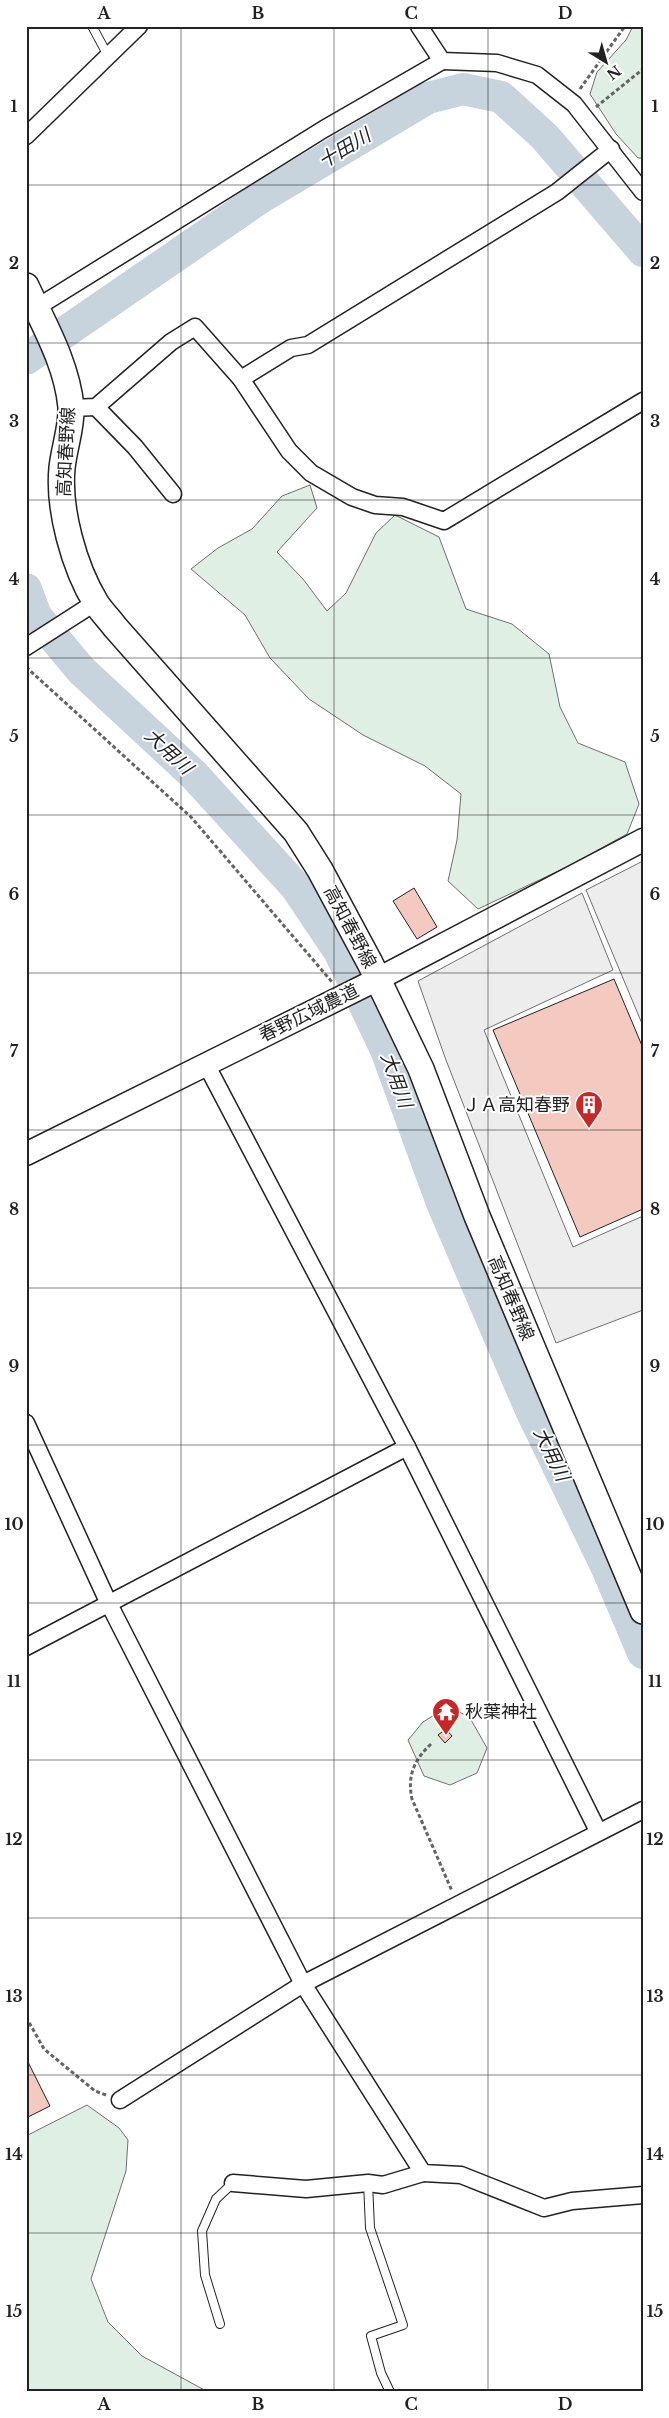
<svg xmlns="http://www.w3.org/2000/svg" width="669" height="2418" viewBox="0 0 669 2418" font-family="'Libre Baskerville','Noto Sans JP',serif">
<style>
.green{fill:#e0efe3;stroke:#6f6f6f}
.parking{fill:#ededed;stroke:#6f6f6f}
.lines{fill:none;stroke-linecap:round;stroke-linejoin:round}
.river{stroke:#c7d3dd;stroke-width:32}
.building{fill:#f3c9c0;stroke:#222}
.lane-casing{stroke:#222;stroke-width:10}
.street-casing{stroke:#222;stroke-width:19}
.secondary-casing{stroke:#222;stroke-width:25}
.primary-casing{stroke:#222;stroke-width:28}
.path{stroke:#646464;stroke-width:3;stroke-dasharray:4 2.5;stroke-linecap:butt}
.lane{stroke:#fff;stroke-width:8}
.street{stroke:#fff;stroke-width:16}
.secondary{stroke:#fff;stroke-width:22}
.primary{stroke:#fff;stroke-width:25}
.grid{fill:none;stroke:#222;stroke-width:1;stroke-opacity:0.55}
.labels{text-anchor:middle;stroke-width:4;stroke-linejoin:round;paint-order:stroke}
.street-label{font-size:18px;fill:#222;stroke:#fff}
.poi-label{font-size:18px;fill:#222;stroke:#fff;text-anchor:end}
.water-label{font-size:19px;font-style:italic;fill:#222;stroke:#fff}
.neatline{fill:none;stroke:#222;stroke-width:2}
.grid-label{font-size:16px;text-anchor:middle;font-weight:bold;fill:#222}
</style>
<rect width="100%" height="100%" fill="#fff"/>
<!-- green -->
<g class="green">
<polygon points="633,26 643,26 643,158 638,158 616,134 590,94 597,72 626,40"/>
<polygon points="310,485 317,508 277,552 303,579 327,611 346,593 376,533 395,515 439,537 466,609 512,624 549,654 560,707 578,743 625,762 639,804 627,834 569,866 478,909 448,881 457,840 461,794 425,766 363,735 309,699 270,658 245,615 191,569 218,548 252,529 282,496"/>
<polygon points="449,1706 470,1718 487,1748 477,1773 450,1785 424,1776 408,1740 423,1722"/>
<polygon points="87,2105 119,2128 128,2140 126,2171 91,2279 108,2322 142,2356 208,2392 26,2392 26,2136"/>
</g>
<!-- parking -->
<g class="parking">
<polygon points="643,861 643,1026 586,890"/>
<polygon points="582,893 613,970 484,1030 573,1247 643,1216 643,1310 556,1343 446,1060 418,981"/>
</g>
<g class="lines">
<!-- river -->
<g class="river">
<polyline points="26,359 260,198 428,98 463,89 501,97 544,136 643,251"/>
<polyline points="26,589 36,616 81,670 194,775 296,887 339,951 386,1050 442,1203 530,1408 607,1568 643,1653"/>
</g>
</g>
<!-- building -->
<g class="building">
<polygon points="414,888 437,927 417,939 393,901"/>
<polygon points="614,979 643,1048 643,1209 580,1237 493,1030"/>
<polygon points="446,1729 452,1736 445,1743 438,1735"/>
<polygon points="26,2058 50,2106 26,2118"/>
</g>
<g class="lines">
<defs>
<g id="lane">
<polyline points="92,26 106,52 110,55"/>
<polyline points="368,2183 370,2228 403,2325 371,2336 381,2373 390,2392"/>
<polyline points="220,2324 205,2275 202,2231 216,2199 233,2183"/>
</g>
<g id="street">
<polyline points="419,26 442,61 497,63 537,75 574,104 643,192"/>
<polyline points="26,136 139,26"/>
<polyline points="36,308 324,129 442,61"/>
<polyline points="241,379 291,348 308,345 557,192 611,149"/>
<polyline points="96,407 135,447 173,494"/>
<polyline points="71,408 96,407 171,342 195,327 241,379 289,451 311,473 352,497 375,505 403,507 444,521 643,401"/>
<polyline points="26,647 96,602"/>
<polyline points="206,1064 407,1447 598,1831"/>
<polyline points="26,1423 109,1604 303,1984 423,2173 461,2175 544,2208 572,2201 643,2195"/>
<polyline points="26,1647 407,1447"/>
<polyline points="120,2100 303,1984 643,1810"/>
<polyline points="233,2183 306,2189 368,2183 383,2185 423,2173"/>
</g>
<polyline id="secondary" points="26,1154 378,979 643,840"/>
<path id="primary" d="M26 286C44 325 67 364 71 407 72 427 64 448 62 468 58 509 74 567 96 603 101 611 109 619 115 627L296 832 320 870 370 963 421 1069 477 1216 643 1611"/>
</defs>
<!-- lane casing -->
<use href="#lane" class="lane-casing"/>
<!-- street casing -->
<use href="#street" class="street-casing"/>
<!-- secondary casing -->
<use href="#secondary" class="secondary-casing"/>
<!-- primary casing -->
<use href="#primary" class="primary-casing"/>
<!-- path -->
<g class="path">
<polyline points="580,89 625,26"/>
<polyline points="596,107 643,69"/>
<polyline points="26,667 191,817 332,982"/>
<path d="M431 1744C414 1760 407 1776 412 1799L452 1891"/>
<polyline points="26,2017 44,2049 95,2091 106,2095"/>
</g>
<!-- lane -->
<use href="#lane" class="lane"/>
<!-- street -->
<use href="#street" class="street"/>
<!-- secondary -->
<use href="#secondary" class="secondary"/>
<!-- primary -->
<use href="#primary" class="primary"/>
</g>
<!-- grid -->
<path class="grid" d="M181 26V2392M334 26V2392M488 26V2392M26 185H643M26 343H643M26 500H643M26 658H643M26 815H643M26 973H643M26 1130H643M26 1288H643M26 1445H643M26 1603H643M26 1760H643M26 1918H643M26 2075H643M26 2233H643"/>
<!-- icons -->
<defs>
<symbol id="building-pin" viewBox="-11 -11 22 30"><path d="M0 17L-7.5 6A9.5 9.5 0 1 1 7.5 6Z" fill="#c62828" stroke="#fff"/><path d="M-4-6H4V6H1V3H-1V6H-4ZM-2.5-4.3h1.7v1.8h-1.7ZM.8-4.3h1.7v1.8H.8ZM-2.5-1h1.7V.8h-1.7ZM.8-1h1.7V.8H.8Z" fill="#fff"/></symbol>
<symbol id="temple-pin" viewBox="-11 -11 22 30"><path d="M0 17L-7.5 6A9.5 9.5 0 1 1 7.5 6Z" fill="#c62828" stroke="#fff"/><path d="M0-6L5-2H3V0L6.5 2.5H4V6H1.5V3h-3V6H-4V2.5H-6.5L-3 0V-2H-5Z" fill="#fff"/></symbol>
</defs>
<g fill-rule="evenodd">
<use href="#building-pin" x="573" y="1089" width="32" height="43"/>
<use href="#temple-pin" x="430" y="1696" width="32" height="43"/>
</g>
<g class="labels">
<!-- street labels -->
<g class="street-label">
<text transform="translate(66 452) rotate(-87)" y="6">高知春野線</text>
<text transform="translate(350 927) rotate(62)" y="6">高知春野線</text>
<text transform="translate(309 1013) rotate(-26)" y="6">春野広域農道</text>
<text transform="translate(511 1298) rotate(67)" y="6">高知春野線</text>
</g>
<!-- poi labels -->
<g class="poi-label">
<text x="570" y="1111">ＪＡ高知春野</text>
<text x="465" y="1718" text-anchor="start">秋葉神社</text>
</g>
<!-- water labels -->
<g class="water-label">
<text transform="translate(344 148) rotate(-31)" y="7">十田川</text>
<text transform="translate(169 751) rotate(43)" y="7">大用川</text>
<text transform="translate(397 1080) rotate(70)" y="7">大用川</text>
<text transform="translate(552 1454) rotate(64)" y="7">大用川</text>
</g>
</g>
<!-- border -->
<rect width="669" height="2418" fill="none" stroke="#ffffff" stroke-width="55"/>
<!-- north arrow -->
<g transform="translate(606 62) rotate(143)" stroke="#ffffff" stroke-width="4" paint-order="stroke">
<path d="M0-4L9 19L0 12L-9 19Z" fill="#222222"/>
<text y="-8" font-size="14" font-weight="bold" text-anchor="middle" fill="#222222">N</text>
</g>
<rect x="28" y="28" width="614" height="2362" class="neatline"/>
<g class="grid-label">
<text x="104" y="19">A</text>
<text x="258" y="19">B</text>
<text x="411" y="19">C</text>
<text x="565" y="19">D</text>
<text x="14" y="112">1</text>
<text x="655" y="112">1</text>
<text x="14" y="269">2</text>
<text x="655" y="269">2</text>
<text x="14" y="427">3</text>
<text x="655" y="427">3</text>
<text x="14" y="585">4</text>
<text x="655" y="585">4</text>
<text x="14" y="742">5</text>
<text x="655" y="742">5</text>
<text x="14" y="900">6</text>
<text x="655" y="900">6</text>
<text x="14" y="1057">7</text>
<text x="655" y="1057">7</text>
<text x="14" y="1215">8</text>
<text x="655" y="1215">8</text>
<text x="14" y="1372">9</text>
<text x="655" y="1372">9</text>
<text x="14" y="1530">10</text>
<text x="655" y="1530">10</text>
<text x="14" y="1687">11</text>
<text x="655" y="1687">11</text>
<text x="14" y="1845">12</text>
<text x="655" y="1845">12</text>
<text x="14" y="2002">13</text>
<text x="655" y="2002">13</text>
<text x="14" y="2160">14</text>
<text x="655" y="2160">14</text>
<text x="14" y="2317">15</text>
<text x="655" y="2317">15</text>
<text x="104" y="2410">A</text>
<text x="258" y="2410">B</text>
<text x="411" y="2410">C</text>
<text x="565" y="2410">D</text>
</g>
</svg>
